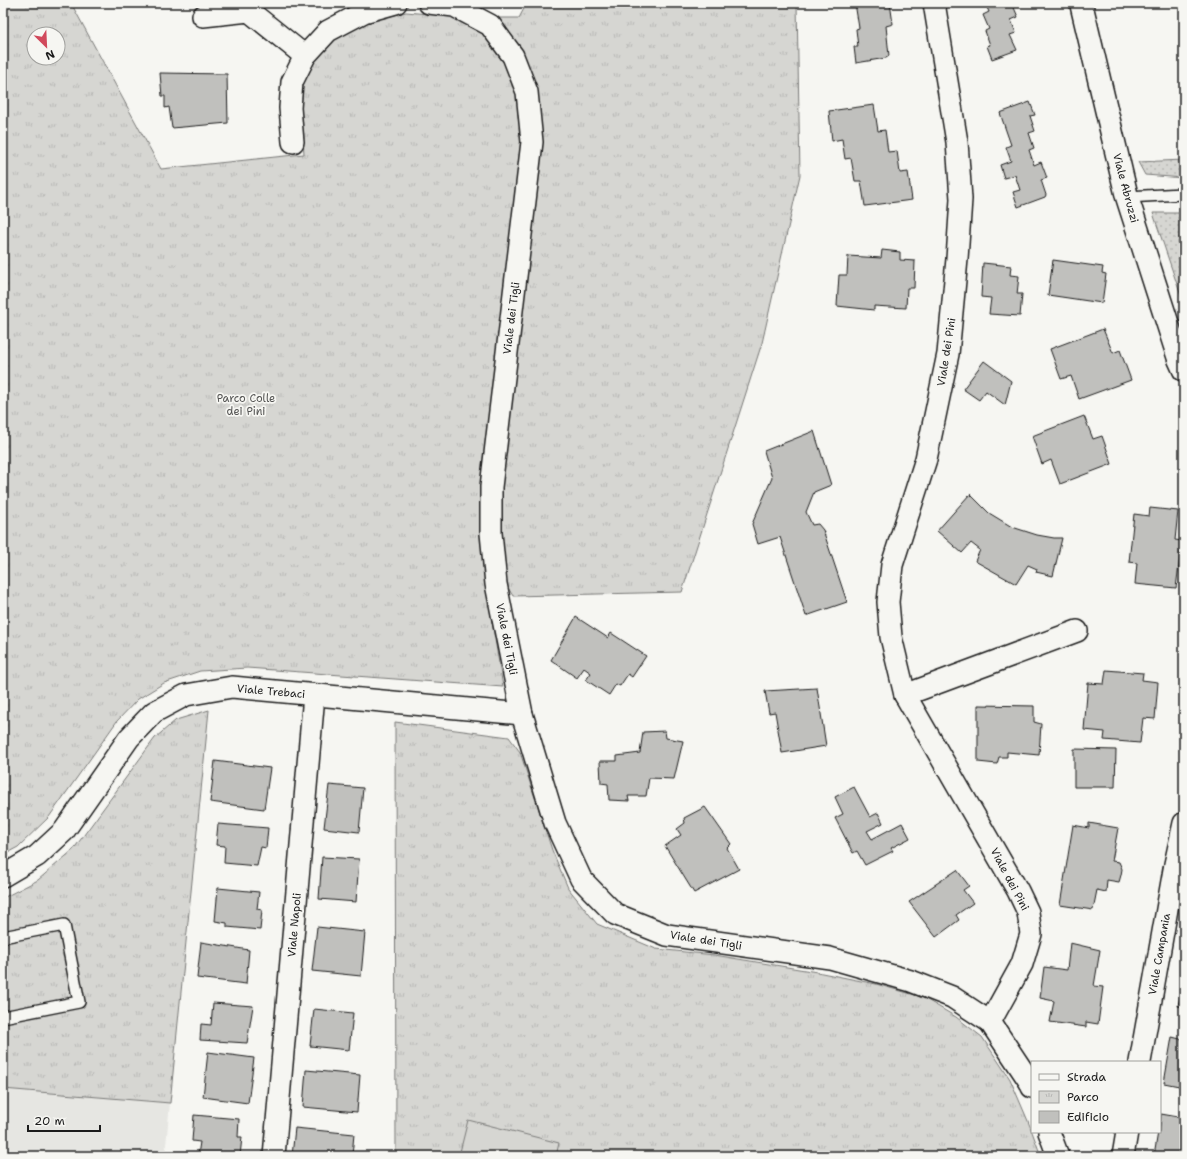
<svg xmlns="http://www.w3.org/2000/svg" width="1187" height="1159" viewBox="0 0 1187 1159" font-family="'Shantell Sans',sans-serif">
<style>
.built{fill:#e6e6e2}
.grass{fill:url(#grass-dots);stroke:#797977}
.park{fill:url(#park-tufts);stroke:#797977;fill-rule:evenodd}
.pitch{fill:#d6d6d2;stroke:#797977}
.building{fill:#c0c0bd;stroke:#1c1c1c}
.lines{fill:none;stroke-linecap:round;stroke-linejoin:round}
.lane-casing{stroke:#1c1c1c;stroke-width:14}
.street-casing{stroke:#1c1c1c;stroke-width:24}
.secondary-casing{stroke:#1c1c1c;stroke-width:25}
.lane{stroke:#f6f6f2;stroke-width:11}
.street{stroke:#f6f6f2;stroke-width:21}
.secondary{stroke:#f6f6f2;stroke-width:22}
.labels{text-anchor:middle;stroke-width:3.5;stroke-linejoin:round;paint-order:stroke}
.street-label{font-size:11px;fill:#1c1c1c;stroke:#f6f6f2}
.park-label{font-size:11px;fill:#545453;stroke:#f6f6f2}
</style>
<defs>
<pattern id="grass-dots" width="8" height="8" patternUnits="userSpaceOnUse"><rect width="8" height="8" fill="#d6d6d2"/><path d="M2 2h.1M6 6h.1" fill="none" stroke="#b7b7b4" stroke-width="1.8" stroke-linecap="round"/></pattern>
<pattern id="park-tufts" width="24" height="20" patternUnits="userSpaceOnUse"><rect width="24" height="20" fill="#d6d6d2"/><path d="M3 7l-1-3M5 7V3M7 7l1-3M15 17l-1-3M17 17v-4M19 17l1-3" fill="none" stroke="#b7b7b4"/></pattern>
</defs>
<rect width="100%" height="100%" fill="#f6f6f2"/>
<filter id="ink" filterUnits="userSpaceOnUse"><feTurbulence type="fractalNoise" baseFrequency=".025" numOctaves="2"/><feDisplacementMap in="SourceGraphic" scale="8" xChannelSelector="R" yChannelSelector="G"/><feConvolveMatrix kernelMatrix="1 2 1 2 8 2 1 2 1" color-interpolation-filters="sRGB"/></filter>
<g filter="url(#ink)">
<!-- built -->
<polygon class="built" points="3,1089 170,1103 165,1156 3,1156"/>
<!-- grass -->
<g class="grass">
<polygon points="1184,160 1184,178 1145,175 1138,162"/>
<polygon points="1153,213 1183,213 1184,232 1179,237 1184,251 1184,305"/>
</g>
<!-- park -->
<g class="park">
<path d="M3 3H71L161 169 304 154 301 108 303 85 314 62 335 40 368 22 406 12 450 16 483 34 504 61 517 95 521 142 481 487 480 534 486 586 503 687 247 668 200 671 164 683 138 699 117 721 49 817 18 847 3 855V110L6 108 3 102ZM34 34H58V58H34Z"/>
<polygon points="527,3 797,3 800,175 762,343 682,592 513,596 505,583 500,533 500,488 541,143 496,18 519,18"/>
<polygon points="209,710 170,1103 3,1089 3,898 38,880 73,850 155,738 176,720"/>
<polygon points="395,722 509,737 520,752 552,850 568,888 597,924 656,949 714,955 817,972 876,984 922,997 956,1017 982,1037 1010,1079 1028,1121 1041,1156 396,1156"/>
</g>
<!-- pitch -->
<polygon class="pitch" points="468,1120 559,1143 556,1156 459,1156"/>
<!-- building -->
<g class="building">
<polygon points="855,3 890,3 893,24 886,26 889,56 886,58 856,63 854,47 858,47 856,29 859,28"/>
<polygon points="985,3 1012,3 1018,17 1011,20 1016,33 1010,35 1017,50 992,59 987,46 990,45 985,31 989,29 983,15 989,12"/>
<polygon points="160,73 227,74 228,123 172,128 169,107 165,108 165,96 162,96"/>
<polygon points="1030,102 1035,115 1030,116 1035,131 1029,133 1034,148 1029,150 1034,165 1041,162 1047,178 1041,180 1046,195 1045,197 1018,207 1013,192 1020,190 1015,175 1004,178 1000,165 1011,161 1006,147 1011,145 1000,113"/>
<polygon points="874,105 878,131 885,130 888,152 897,151 900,173 908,172 912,200 865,206 861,181 855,181 851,158 845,159 842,139 832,141 829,111"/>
<polygon points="882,250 900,252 900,260 915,261 914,288 907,288 906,308 874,306 874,310 837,306 839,275 847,275 848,256 881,258"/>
<polygon points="1053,260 1103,267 1102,273 1106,274 1102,303 1048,295"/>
<polygon points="983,263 1011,266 1010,275 1019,276 1017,294 1022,294 1020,316 989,314 991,298 981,297"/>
<polygon points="1103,329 1113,353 1120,350 1131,380 1079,399 1071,376 1061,379 1050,349"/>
<polygon points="984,361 1011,381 1005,405 986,391 979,400 963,389"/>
<polygon points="1084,416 1093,439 1102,436 1112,464 1060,484 1051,460 1042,464 1032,436"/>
<polygon points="814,431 831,485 814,492 806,512 812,525 818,524 823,530 847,602 806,616 780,537 758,544 752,524 772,478 764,451"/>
<polygon points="970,494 989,513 1012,527 1037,535 1054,538 1062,538 1053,576 1036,572 1037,569 1028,565 1016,584 975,561 980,550 971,543 962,553 937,531"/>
<polygon points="1150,508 1178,511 1175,540 1182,541 1176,588 1135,584 1137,563 1129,562 1134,514 1149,516"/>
<polygon points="576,617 608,638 611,633 646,656 632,677 628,674 620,686 616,684 609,695 586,680 591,673 584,668 577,678 551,660"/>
<polygon points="1106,670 1143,673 1142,680 1158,682 1155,719 1143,718 1140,743 1104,740 1105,732 1084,730 1088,683 1104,684"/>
<polygon points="817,688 826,746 782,753 775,712 769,713 765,691"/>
<polygon points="978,705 1034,706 1034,722 1041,724 1039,755 1007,752 1007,757 999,757 997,764 978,762"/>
<polygon points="665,731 666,738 683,741 674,779 649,778 646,796 628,796 629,801 609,800 608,784 601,783 600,761 617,761 617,756 640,753 643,732"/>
<polygon points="1074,749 1116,750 1115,787 1074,787"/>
<polygon points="215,761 270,768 264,809 210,802"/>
<polygon points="329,785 363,788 359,832 324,828"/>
<polygon points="854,787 870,817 878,813 883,823 867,831 872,839 902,823 910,838 891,848 893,851 865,865 857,851 853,853 835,818 843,814 835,797"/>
<polygon points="705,807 731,844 727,848 739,869 694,893 665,846 681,835 677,829 685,823 684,818"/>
<polygon points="1089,823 1118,828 1112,861 1119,862 1122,869 1121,875 1119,882 1107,880 1106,892 1097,890 1093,910 1060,905 1073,825 1089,828"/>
<polygon points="218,824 268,828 266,848 261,847 257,866 224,863 225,846 216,845"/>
<polygon points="322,857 359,859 356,902 319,899"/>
<polygon points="957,870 969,886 963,890 973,903 956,915 959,920 936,937 909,902"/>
<polygon points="218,888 259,892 257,909 262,910 260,930 227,927 227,923 215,921"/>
<polygon points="317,927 365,932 361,976 312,971"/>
<polygon points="201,942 249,950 246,984 197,978"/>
<polygon points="1070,943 1100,950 1094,986 1103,987 1098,1024 1086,1022 1086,1027 1050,1022 1054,1001 1040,998 1044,967 1067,970"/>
<polygon points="1184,979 1184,1007 1178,1006"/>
<polygon points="213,1003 253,1006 247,1043 200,1040 201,1024 211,1025"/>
<polygon points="314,1009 353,1013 349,1050 310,1046"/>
<polygon points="1172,1037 1184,1040 1184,1087 1164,1083"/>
<polygon points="208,1052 254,1058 248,1103 203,1097"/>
<polygon points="306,1070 360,1075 357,1112 303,1107"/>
<polygon points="1161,1114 1184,1118 1184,1156 1154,1156 1158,1132 1160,1132"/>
<polygon points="194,1115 239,1119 238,1137 242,1137 240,1156 198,1155 200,1142 192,1141"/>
<polygon points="295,1128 354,1134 352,1156 292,1156"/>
</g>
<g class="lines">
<defs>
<g id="lane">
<polyline points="1127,197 1182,194"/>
<polyline points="3,937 64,925 79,1002 3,1017"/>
</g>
<g id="street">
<polyline points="429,3 454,6 490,25 513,56 527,92 532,142 491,487 491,533 496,584 522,714 555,823 581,879 615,914 667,935 830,958 911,981 952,997 990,1022"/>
<polyline points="934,3 957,142 961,199 957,259 948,354 926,459 892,565 888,602 891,637 905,695 1018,891 1028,912 1031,934 1022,964 990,1022 1030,1082 1032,1087"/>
<polyline points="203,16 249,11 305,56"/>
<polyline points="293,142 290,108 292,82 305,56 328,31 364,12 396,3"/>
<polyline points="905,695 1077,631"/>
<polyline points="3,876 37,856 64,831 129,738 154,712 186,695 232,687 522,714"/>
<polyline points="1140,1062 1175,864 1184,823"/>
<polyline points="1049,1132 1058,1156"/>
<polyline points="274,1156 314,695"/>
<polyline points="1123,1156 1127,1132"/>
</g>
<polyline id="secondary" points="1081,3 1127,197 1179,359 1184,370"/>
</defs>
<!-- lane casing -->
<use href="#lane" class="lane-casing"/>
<!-- street casing -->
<use href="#street" class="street-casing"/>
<!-- secondary casing -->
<use href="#secondary" class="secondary-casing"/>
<!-- lane -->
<use href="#lane" class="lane"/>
<!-- street -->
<use href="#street" class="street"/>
<!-- secondary -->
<use href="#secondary" class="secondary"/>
</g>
</g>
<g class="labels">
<!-- street labels -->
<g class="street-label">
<text transform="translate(1126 188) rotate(75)" y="4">Viale Abruzzi</text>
<text transform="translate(511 318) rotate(-83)" y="4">Viale dei Tigli</text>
<text transform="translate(946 352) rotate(-81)" y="4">Viale dei Pini</text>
<text transform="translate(507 639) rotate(79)" y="4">Viale dei Tigli</text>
<text transform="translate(271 691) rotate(5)" y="4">Viale Trebaci</text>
<text transform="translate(1010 879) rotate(62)" y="4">Viale dei Pini</text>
<text transform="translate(294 925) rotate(-85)" y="4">Viale Napoli</text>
<text transform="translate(706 940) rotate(9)" y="4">Viale dei Tigli</text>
<text transform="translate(1159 954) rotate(-80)" y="4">Viale Campania</text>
</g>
<!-- park labels -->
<g class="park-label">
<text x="246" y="402">Parco Colle<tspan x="246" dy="13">dei Pini</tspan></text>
</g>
</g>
<!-- margin -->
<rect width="1187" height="1159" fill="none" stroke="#f6f6f2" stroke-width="16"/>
<rect x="8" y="8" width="1171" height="1143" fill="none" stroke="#1c1c1c" stroke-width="1.5" filter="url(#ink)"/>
<!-- legend -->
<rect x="1031" y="1061" width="130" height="72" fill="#f6f6f2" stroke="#9f9f9c"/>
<rect x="1039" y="1074" width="20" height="6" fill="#f6f6f2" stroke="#9f9f9c"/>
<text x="1067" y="1081" font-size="12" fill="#1c1c1c">Strada</text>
<rect x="1039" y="1091" width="20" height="12" fill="url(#park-tufts)" stroke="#9f9f9c"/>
<text x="1067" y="1101" font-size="12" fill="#1c1c1c">Parco</text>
<rect x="1039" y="1111" width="20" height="12" fill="#c0c0bd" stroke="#9f9f9c"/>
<text x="1067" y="1121" font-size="12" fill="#1c1c1c">Edificio</text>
<!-- north arrow -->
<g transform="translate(46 46) rotate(156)"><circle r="19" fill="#f6f6f2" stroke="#9f9f9c"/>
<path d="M0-3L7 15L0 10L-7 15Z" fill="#d1495b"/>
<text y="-6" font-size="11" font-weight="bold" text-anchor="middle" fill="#1c1c1c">N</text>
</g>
<!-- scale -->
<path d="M28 1125v6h72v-6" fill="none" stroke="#1c1c1c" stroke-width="2"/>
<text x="34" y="1125" font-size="12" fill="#1c1c1c" stroke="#f6f6f2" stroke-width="3" paint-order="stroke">20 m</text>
</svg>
